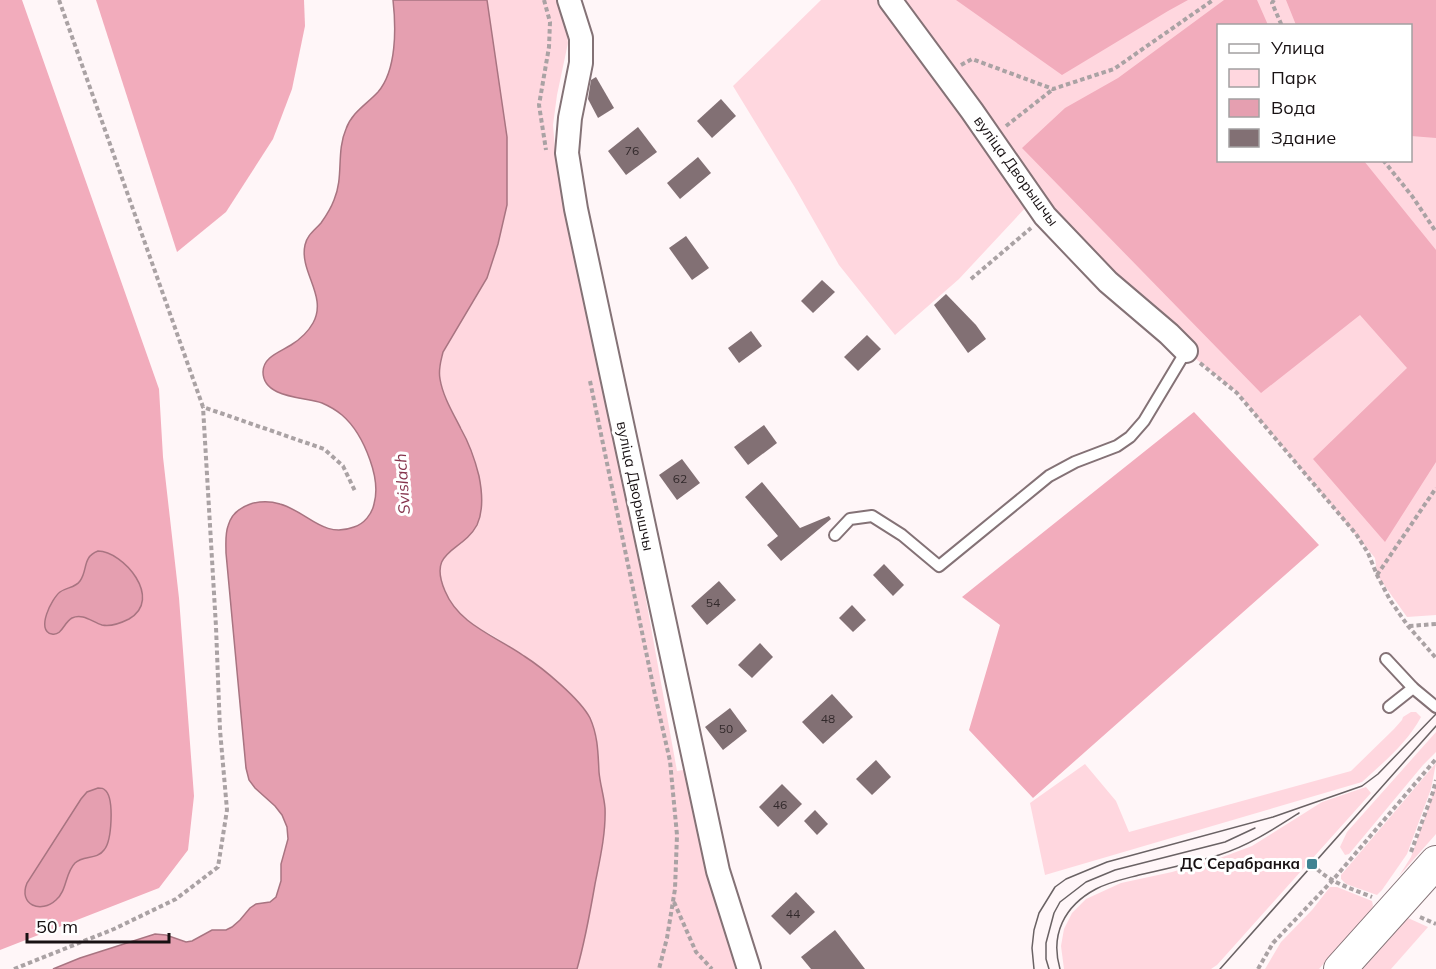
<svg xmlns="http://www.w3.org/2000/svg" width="1436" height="969" viewBox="0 0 1436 969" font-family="Mulish,sans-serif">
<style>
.green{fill:#ffd7df;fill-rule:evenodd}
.forest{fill:#f2acbc}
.water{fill:#e59fb0;stroke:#a87481;stroke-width:1.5}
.building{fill:#827074}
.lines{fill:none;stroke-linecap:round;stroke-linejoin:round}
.lane-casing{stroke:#847276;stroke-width:14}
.street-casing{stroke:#847276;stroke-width:26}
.secondary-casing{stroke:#847276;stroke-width:34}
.path{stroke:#aaa2a4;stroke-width:4;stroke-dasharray:4.5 3;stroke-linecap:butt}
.lane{stroke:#fff;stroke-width:10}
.street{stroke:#fff;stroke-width:22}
.secondary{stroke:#fff;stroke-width:32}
.tram{stroke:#6a6264;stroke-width:1.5}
.poi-dot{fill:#408493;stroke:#fff;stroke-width:2}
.labels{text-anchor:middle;stroke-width:6;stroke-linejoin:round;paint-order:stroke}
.number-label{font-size:12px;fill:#32292b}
.street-label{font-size:15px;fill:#181113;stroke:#fff}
.poi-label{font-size:15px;font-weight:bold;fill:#181113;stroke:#fff;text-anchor:end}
.water-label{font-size:16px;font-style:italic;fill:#85334c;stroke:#fff}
</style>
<rect width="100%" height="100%" fill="#fff6f8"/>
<!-- green -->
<g class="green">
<path d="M487 0H561L564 9 568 43 557 95 553 125 555 149 559 180 580 275 605 373 677 771 689 769 742 969H577C584 940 590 910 596 880 601 857 606 832 605 808 604 796 600 784 599 772 597 750 599 731 585 711 576 697 550 674 536 664 521 653 506 644 490 634 481 629 471 625 463 618 450 606 432 574 444 557 448 551 456 547 462 543L478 475 463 432 444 396 440 378V365L443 352 487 278 498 244 507 205V137Z"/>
<path d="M821 0H1436V615L1407 617 1377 575 1375 558 1238 393 1186 351 1027 206 959 279 895 335 839 265 794 186 733 86ZM1218 26H1410V160H1218Z"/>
<path d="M1411 712H1416L1421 717C1407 743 1384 762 1362 782L1045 875 1030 803 1085 764 1116 801 1129 832 1351 771 1394 729 1402 720 1403 717Z"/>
<polygon points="1436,732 1436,752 1423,765 1349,854 1345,855 1340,847 1347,832"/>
<polygon points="1436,763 1431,789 1407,854 1382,890 1377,895 1346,884 1341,879 1341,875"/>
<polygon points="1436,785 1436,834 1399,876 1411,857"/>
<polygon points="1366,787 1371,793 1217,965 1211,969 1064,969 1061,946 1064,929 1072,913 1086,899 1121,883 1172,872 1220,858 1252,846 1322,802"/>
<polygon points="1330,887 1337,887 1372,901 1373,906 1370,911 1319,969 1265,969 1281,942 1312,910"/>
<polygon points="1408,918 1428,927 1391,969 1363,969"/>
</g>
<!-- forest -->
<g class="forest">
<polygon points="0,0 22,0 159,389 163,457 179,598 194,796 188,850 159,888 0,950"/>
<polygon points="96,0 304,0 305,26 292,89 273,139 226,212 177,252"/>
<polygon points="956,0 1188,0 1168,11 1062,75"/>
<polygon points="1224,0 1257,0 1268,25 1218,26 1218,160 1364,161 1436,250 1436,462 1385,542 1313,459 1407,368 1360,315 1261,393 1022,148 1065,108 1118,78"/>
<polygon points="1286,0 1436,0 1436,138 1411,136 1410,26 1296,25"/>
<polygon points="1194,412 1319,545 1033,798 969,730 1000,625 962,597"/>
</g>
<!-- water -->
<g class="water">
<path d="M393 0H487L507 137V205L498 244 487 278 443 352C441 361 438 369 440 379 443 397 453 413 461 429 469 443 475 460 479 476 482 491 484 510 477 525 462 553 427 549 445 591 459 625 496 636 524 656 543 668 580 699 590 718 598 736 598 753 599 772 600 784 604 796 605 808 606 833 600 859 595 884 590 913 585 941 577 969H53L80 958 155 934 166 935 186 942 192 941 212 930H226L232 927 240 920 250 908 256 904 270 902 276 897 281 881V864L288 839 287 827 282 815 275 806 255 788 249 780 246 768 226 553C226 544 225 534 228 526 234 504 261 498 280 504 308 512 323 539 354 527 364 524 372 514 374 504 378 490 375 474 370 460 364 443 356 427 342 415 336 410 329 406 322 403 304 397 263 398 263 372 263 357 280 352 291 345 299 340 308 332 313 323 328 296 299 272 305 245 307 235 315 230 321 223 326 216 331 208 334 200 344 177 336 152 346 129 352 112 367 104 378 92 397 70 396 27 393 0Z"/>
<path d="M98 551C123 551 164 599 129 619 121 623 111 627 102 625 92 622 83 613 72 618 64 622 62 636 52 634 35 631 52 598 60 592 67 587 75 588 80 581 88 570 82 557 98 551Z"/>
<path d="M98 788C102 788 103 788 106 791 114 800 112 841 104 850 97 860 83 855 75 863 65 873 67 891 56 900 41 914 18 905 27 883L81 799 87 792Z"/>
</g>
<!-- building -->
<g class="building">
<polygon points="596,77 614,108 598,118 588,99 591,80"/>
<polygon points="721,99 736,116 712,138 697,121"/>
<polygon points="638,127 657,152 626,175 608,151"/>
<polygon points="698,157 711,173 680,199 667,183"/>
<polygon points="686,236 709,268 692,280 669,248"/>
<polygon points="822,280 835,292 813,313 801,301"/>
<polygon points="946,294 976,325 986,339 968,353 934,305"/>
<polygon points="751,331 762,346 739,363 728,348"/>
<polygon points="867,335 881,349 858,371 844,357"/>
<polygon points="764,425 777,443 748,465 734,447"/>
<polygon points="682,459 700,483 677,500 659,475"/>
<polygon points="762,482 800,528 829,516 831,519 781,561 767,545 778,536 745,497"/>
<polygon points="884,564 904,585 893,596 873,575"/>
<polygon points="719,581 736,600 707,625 691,606"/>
<polygon points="852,605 866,620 853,632 839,618"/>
<polygon points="760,643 773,657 752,678 738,665"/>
<polygon points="832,694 853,717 823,744 802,722"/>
<polygon points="730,708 747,731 723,750 705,727"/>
<polygon points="876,760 891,777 872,795 856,779"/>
<polygon points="782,784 802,804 778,827 759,807"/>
<polygon points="815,810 828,824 817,835 804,821"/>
<polygon points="796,892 815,912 790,935 771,916"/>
<polygon points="835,930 865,969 811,969 801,957"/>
</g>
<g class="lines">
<defs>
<g id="lane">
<polyline points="835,535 850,519 872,516 902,535 939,566 1049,476 1075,462 1117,446 1130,437 1144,421 1186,351"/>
<polyline points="1386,659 1413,688 1436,707"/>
<polyline points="1389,707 1413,688"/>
</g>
<g id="street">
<polyline points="569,0 581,38 581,63 570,118 567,153 576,209 718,871 749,969"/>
<polyline points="890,0 972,111 1045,216 1108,282 1169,334 1186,351"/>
</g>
<polyline id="secondary" points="1340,969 1436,862"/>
</defs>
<!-- lane casing -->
<use href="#lane" class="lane-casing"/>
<!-- street casing -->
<use href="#street" class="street-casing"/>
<!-- secondary casing -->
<use href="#secondary" class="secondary-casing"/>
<!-- path -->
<g class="path">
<polyline points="59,0 203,407 324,449 343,466 355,491"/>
<polyline points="544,0 550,22 549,47 539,105 546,150"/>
<polyline points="1274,0 1272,3 1282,26"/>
<polyline points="961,65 972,59 1053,89 1114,69 1213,0"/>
<polyline points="1006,126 1052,90"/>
<polyline points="1383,160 1412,196 1436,232"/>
<polyline points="971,279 1031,228"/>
<polyline points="1200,363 1237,393 1356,534 1368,553 1377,575 1390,600 1408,626 1436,658"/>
<polyline points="590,381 655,695 670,761 677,835 675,889 667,938 659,969"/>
<polyline points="1377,575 1436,488"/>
<polyline points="1409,626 1436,624"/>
<polyline points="1411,852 1433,792 1436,780"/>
<path d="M1312 864C1328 882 1350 888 1372 897"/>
<polyline points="674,902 696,952 712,969"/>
<polyline points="1420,917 1436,924"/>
<polyline points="14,969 114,929 176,899 218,867 227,810 220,730 216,627 203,407"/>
<polyline points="1258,969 1273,943 1332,881 1436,759"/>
</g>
<!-- lane -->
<use href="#lane" class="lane"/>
<!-- street -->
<use href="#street" class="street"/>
<!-- secondary -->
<use href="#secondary" class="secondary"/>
<!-- tram -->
<g class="tram">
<polyline points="1034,969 1032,948 1034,930 1039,913 1055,887 1066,879 1107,862 1273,817 1362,786 1378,774 1436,714"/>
<polyline points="1049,969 1046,959 1046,943 1054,913 1060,902 1086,882 1115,870 1225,842 1255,828"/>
<path d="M1060 969C1050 935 1064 906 1096 889 1109 882 1124 879 1139 875 1166 869 1193 863 1219 855 1248 846 1274 829 1299 813"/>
<polyline points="1220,969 1436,726"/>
</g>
</g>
<!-- markers -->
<rect class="poi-dot" x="1306" y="858" width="12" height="12" rx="3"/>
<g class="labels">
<!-- number labels -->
<g class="number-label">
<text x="632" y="155">76</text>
<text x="680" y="483">62</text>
<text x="713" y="607">54</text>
<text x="828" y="723">48</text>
<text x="726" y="733">50</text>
<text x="780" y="809">46</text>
<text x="793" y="918">44</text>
</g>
<!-- street labels -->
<g class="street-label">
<text transform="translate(1016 171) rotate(54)" y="5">вуліца Дворышчы</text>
<text transform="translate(635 486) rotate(78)" y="5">вуліца Дворышчы</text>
</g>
<!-- poi labels -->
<g class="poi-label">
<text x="1300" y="869">ДС Серабранка</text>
</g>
<!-- water labels -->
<g class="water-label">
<text transform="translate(402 484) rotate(-94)" y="6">Svislach</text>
</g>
</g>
<!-- legend -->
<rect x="1217" y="24" width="195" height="138" fill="#ffffff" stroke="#a3a0a1" stroke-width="1.5"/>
<rect x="1229" y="44" width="30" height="9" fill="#ffffff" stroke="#a3a0a1" stroke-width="1.5"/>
<text x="1271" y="54" font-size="18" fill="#181113">Улица</text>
<rect x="1229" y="69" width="30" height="18" fill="#ffd7df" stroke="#a3a0a1" stroke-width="1.5"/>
<text x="1271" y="84" font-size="18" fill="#181113">Парк</text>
<rect x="1229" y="99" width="30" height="18" fill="#e59fb0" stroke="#a3a0a1" stroke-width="1.5"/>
<text x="1271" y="114" font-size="18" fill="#181113">Вода</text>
<rect x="1229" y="129" width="30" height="18" fill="#827074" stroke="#a3a0a1" stroke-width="1.5"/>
<text x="1271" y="144" font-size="18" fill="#181113">Здание</text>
<!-- scale -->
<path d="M27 933v9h142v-9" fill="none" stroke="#181113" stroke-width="3"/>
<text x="36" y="933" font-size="18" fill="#181113" stroke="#ffffff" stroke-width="4.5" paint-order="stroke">50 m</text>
</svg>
